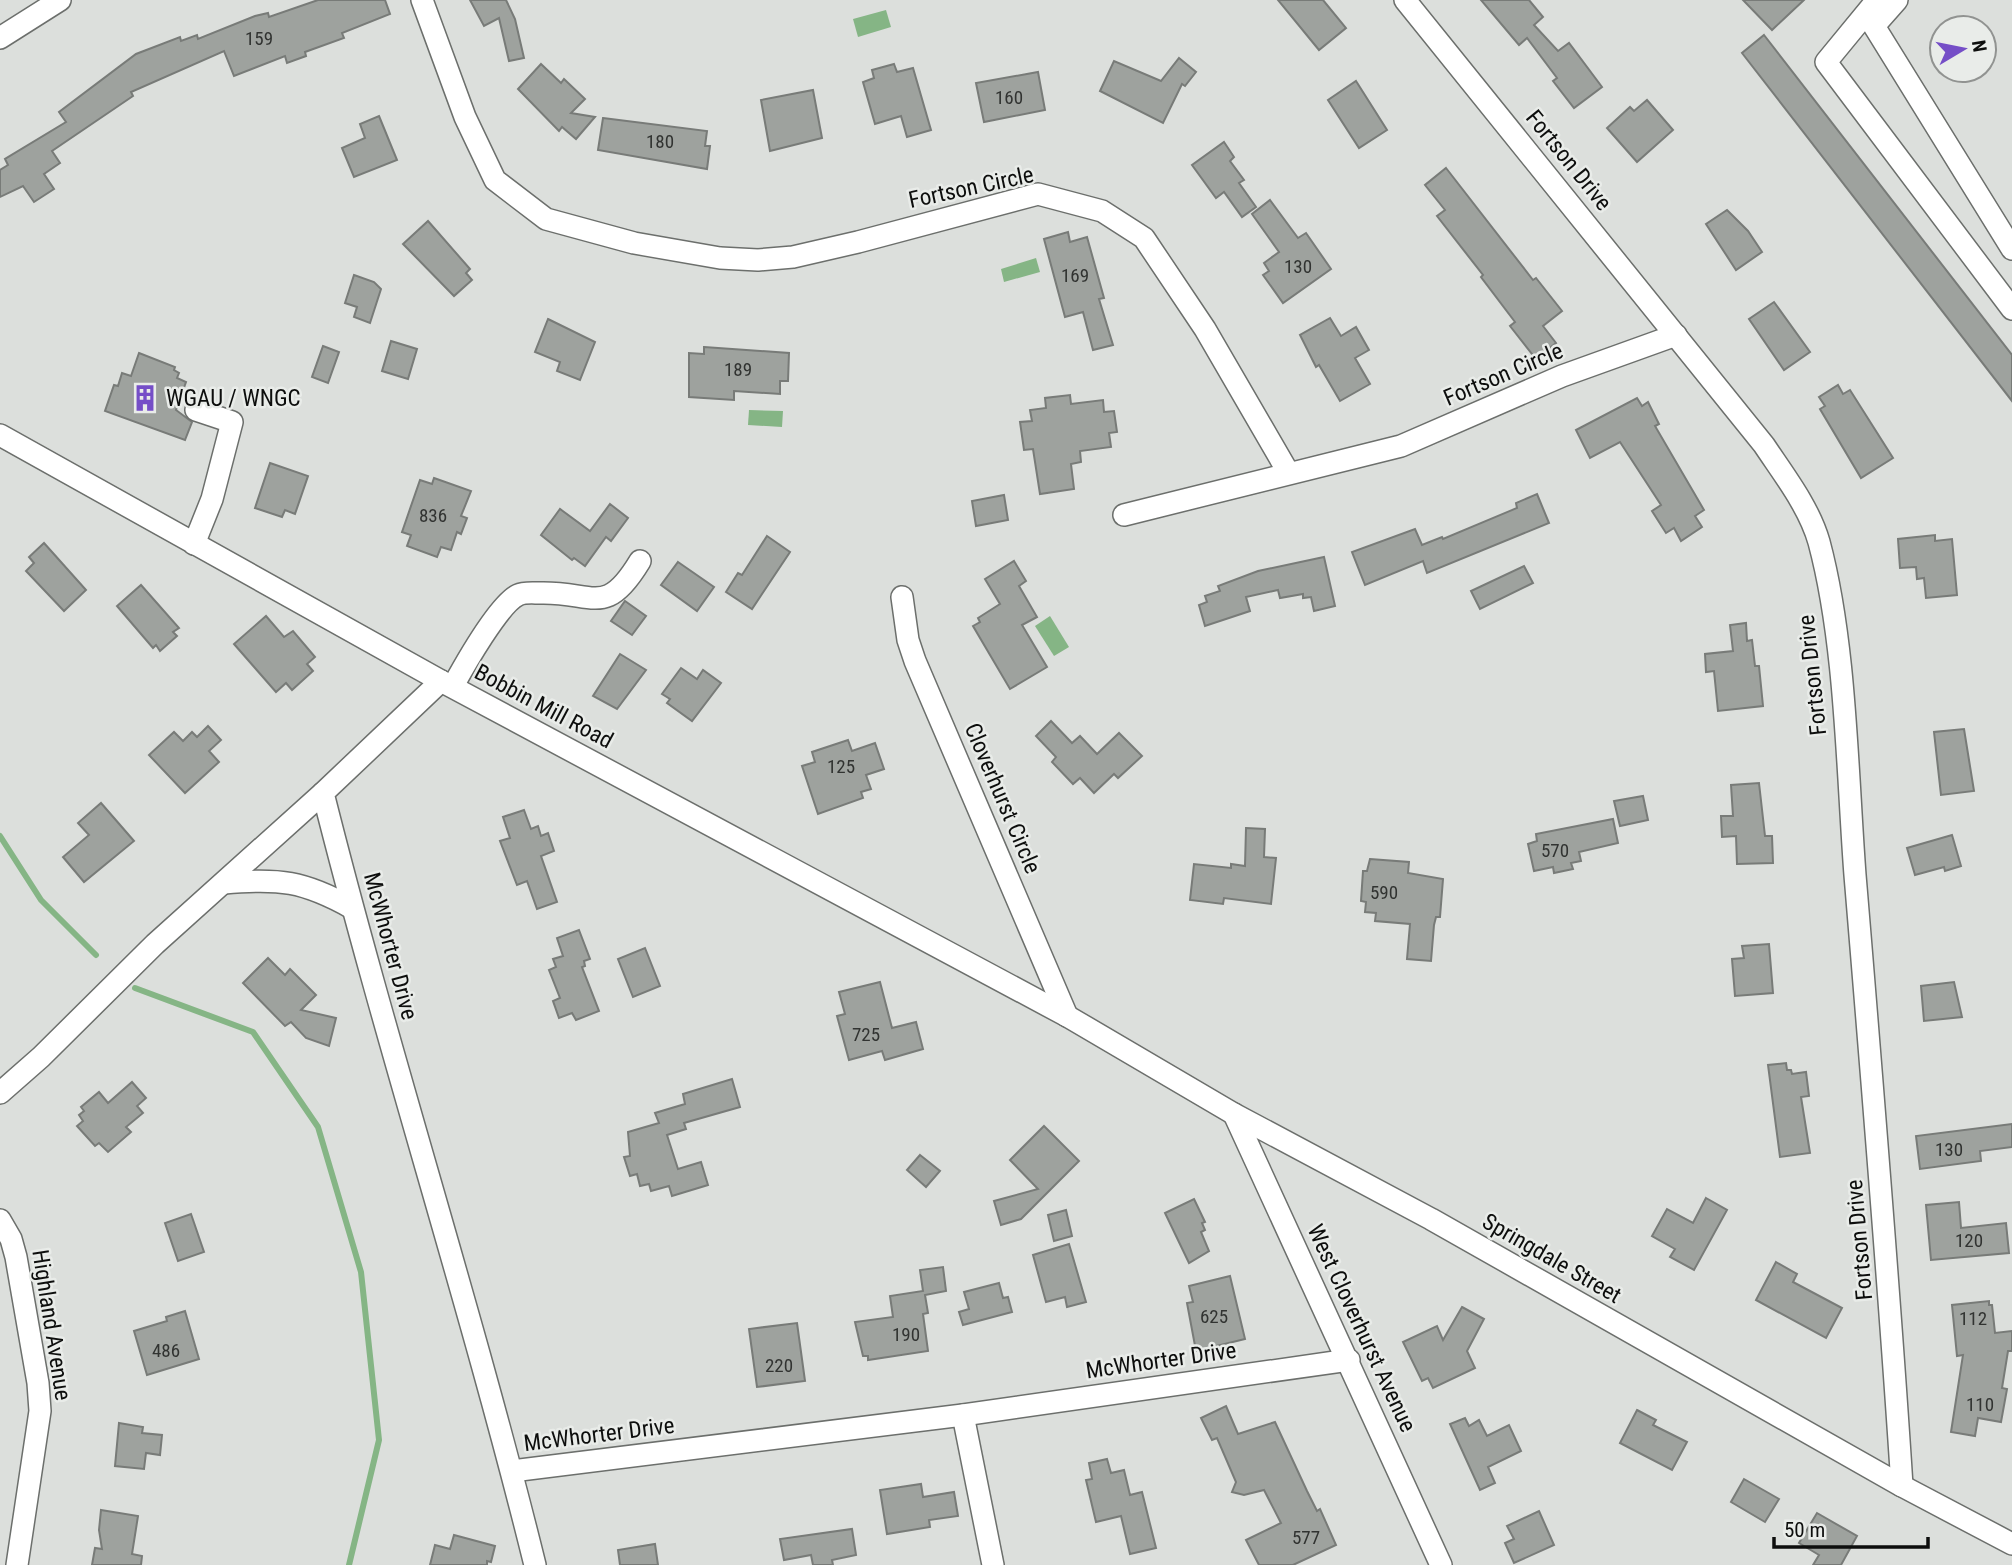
<svg xmlns="http://www.w3.org/2000/svg" width="2012" height="1565" viewBox="0 0 2012 1565" font-family="'Roboto Condensed',sans-serif">
<style>
.water{fill:#85b585}
.lines{fill:none;stroke-linecap:round;stroke-linejoin:round}
.stream{stroke:#85b585;stroke-width:6}
.building{fill:#9ea29e;stroke:#787b78;stroke-width:2}
.minor-casing{stroke:#6c6f6c;stroke-width:24}
.minor{stroke:#fff;stroke-width:21}
.labels{text-anchor:middle;stroke-width:5;stroke-linejoin:round;paint-order:stroke}
.number-label{font-size:19px;fill:#313331}
.street-label{font-size:23px;fill:#0d0e0d;stroke:#e9ece9}
.poi-label{font-size:23px;fill:#0d0e0d;stroke:#e9ece9;text-anchor:start}
</style>
<rect width="100%" height="100%" fill="#dcdfdc"/>
<!-- water -->
<g class="water">
<polygon points="886,10 891,27 858,37 853,19"/>
<polygon points="1036,258 1040,272 1004,282 1001,269"/>
<polygon points="749,410 783,411 782,427 748,425"/>
<polygon points="1050,616 1069,647 1054,656 1035,626"/>
</g>
<g class="lines">
<!-- stream -->
<g class="stream">
<polyline points="0,836 41,900 96,955"/>
<polyline points="135,988 253,1032 318,1127 361,1272 379,1440 349,1565"/>
</g>
</g>
<!-- building -->
<g class="building">
<polygon points="318,0 385,0 390,14 342,33 344,38 305,52 306,56 287,63 285,56 234,76 224,51 131,92 133,96 52,151 60,163 44,174 54,189 34,202 23,186 0,197 0,170 8,165 5,159 66,122 59,112 136,54 180,37 181,41 197,35 198,39 255,16 268,13 269,17"/>
<polygon points="470,0 506,0 515,19 524,58 509,61 499,18 484,26"/>
<polygon points="1278,0 1323,0 1346,28 1319,50"/>
<polygon points="1481,0 1529,0 1543,17 1534,25 1558,51 1569,43 1602,87 1574,108 1553,81 1557,78 1527,38 1519,45"/>
<polygon points="1743,0 1804,0 1772,30"/>
<polygon points="1764,35 2012,355 2012,401 1742,53"/>
<polygon points="1179,58 1196,72 1185,86 1182,84 1163,123 1100,91 1114,61 1161,81"/>
<polygon points="541,64 561,83 564,79 585,99 571,113 595,117 576,139 562,127 559,131 518,89"/>
<polygon points="894,64 897,72 913,68 931,130 907,137 901,116 875,124 863,82 874,78 872,70"/>
<polygon points="1038,72 1045,110 984,122 976,83"/>
<polygon points="1356,81 1387,130 1359,148 1328,100"/>
<polygon points="813,90 822,138 770,151 761,100"/>
<polygon points="1647,100 1673,130 1637,162 1607,128 1630,107 1634,111"/>
<polygon points="379,116 397,160 354,177 342,148 365,138 360,124"/>
<polygon points="603,118 707,131 705,146 710,146 707,169 598,150"/>
<polygon points="1224,142 1234,157 1230,161 1244,180 1239,183 1256,207 1242,217 1224,192 1216,198 1192,165"/>
<polygon points="1446,168 1533,280 1536,278 1562,311 1543,326 1556,343 1536,359 1510,326 1515,322 1481,277 1483,275 1437,216 1445,210 1425,185"/>
<polygon points="1270,200 1298,238 1306,233 1331,269 1283,303 1263,275 1269,271 1264,263 1279,252 1252,214"/>
<polygon points="1727,210 1748,231 1762,252 1736,270 1706,224"/>
<polygon points="428,221 470,269 466,273 472,280 454,296 403,244"/>
<polygon points="1068,232 1070,242 1087,237 1104,298 1099,299 1113,345 1093,350 1083,312 1065,317 1044,239"/>
<polygon points="354,275 374,282 381,289 370,323 354,317 357,307 345,303"/>
<polygon points="1774,302 1810,352 1784,370 1749,319"/>
<polygon points="1330,318 1341,336 1356,327 1369,350 1355,358 1370,384 1340,401 1319,365 1316,367 1300,335"/>
<polygon points="548,319 595,342 580,380 557,371 560,362 535,352"/>
<polygon points="391,341 417,349 408,379 382,371"/>
<polygon points="323,346 339,352 328,383 312,377"/>
<polygon points="704,347 789,353 788,381 780,381 780,394 734,391 734,400 689,397 689,353 704,354"/>
<polygon points="139,353 175,367 174,370 179,373 177,378 186,382 176,410 192,422 185,440 105,411 114,385 118,386 122,373 131,376"/>
<polygon points="1838,385 1843,394 1850,390 1893,458 1861,478 1820,409 1825,406 1819,397"/>
<polygon points="1070,395 1071,404 1103,400 1104,412 1114,411 1117,432 1109,433 1111,447 1080,451 1081,462 1071,464 1074,489 1040,494 1033,449 1024,450 1020,422 1032,421 1030,410 1046,408 1045,398"/>
<polygon points="1637,398 1642,406 1648,402 1659,424 1655,426 1704,510 1695,516 1702,527 1681,541 1674,528 1666,533 1652,511 1661,505 1620,442 1590,458 1576,430"/>
<polygon points="270,463 308,476 295,514 285,510 282,517 255,508"/>
<polygon points="434,478 471,491 461,516 467,518 461,534 457,532 451,550 441,547 437,557 407,546 411,535 402,532 420,480 432,484"/>
<polygon points="1537,494 1549,523 1427,573 1423,561 1365,585 1352,552 1415,529 1422,545 1442,537 1443,539 1517,508 1516,503"/>
<polygon points="1004,495 1008,520 976,526 972,501"/>
<polygon points="610,504 628,518 611,541 606,537 585,566 574,558 572,560 541,535 560,509 590,531"/>
<polygon points="1935,535 1935,541 1952,539 1957,595 1926,598 1924,578 1917,579 1916,567 1900,568 1898,539"/>
<polygon points="767,536 790,552 752,609 726,592 738,573 742,575"/>
<polygon points="44,543 86,590 64,611 26,571 34,563 29,557"/>
<polygon points="1324,557 1335,606 1314,611 1311,597 1303,598 1303,594 1280,598 1278,590 1246,597 1250,611 1205,626 1199,605 1207,602 1205,596 1220,591 1218,586 1258,571"/>
<polygon points="1014,561 1026,581 1019,586 1037,617 1022,625 1047,667 1010,689 973,626 980,622 978,618 1000,604 985,579"/>
<polygon points="678,562 714,587 697,611 661,585"/>
<polygon points="1524,566 1533,583 1480,609 1471,591"/>
<polygon points="141,585 179,628 173,632 177,636 160,651 156,645 153,648 117,606"/>
<polygon points="625,601 646,616 632,635 611,621"/>
<polygon points="266,616 284,637 293,631 315,657 307,664 313,671 292,690 286,683 276,692 234,644"/>
<polygon points="1746,623 1747,641 1752,640 1755,666 1759,666 1763,706 1718,711 1714,671 1706,672 1705,654 1733,651 1730,625"/>
<polygon points="620,654 646,670 617,709 593,696"/>
<polygon points="681,668 697,679 703,670 721,683 692,721 667,703 670,699 662,694"/>
<polygon points="1051,721 1072,743 1080,736 1097,754 1119,733 1142,756 1118,778 1114,774 1094,793 1080,778 1073,784 1052,762 1056,757 1036,736"/>
<polygon points="208,726 221,740 209,751 219,762 185,793 149,755 174,732 183,741 192,732 197,737"/>
<polygon points="1964,729 1974,791 1941,795 1934,732"/>
<polygon points="848,740 852,751 875,743 884,769 866,775 871,789 861,792 863,798 818,814 802,766 815,762 812,752"/>
<polygon points="1759,783 1765,836 1772,836 1773,863 1737,864 1736,836 1722,837 1721,816 1733,816 1731,785"/>
<polygon points="1643,796 1648,820 1620,826 1614,801"/>
<polygon points="101,803 134,841 84,882 63,857 89,835 78,823"/>
<polygon points="524,810 531,829 538,826 541,836 548,833 554,851 541,856 557,902 537,909 527,881 517,885 500,841 510,838 503,817"/>
<polygon points="1613,819 1618,843 1579,852 1581,861 1571,863 1573,869 1554,873 1553,867 1534,871 1528,844 1537,841 1536,834"/>
<polygon points="1246,828 1265,829 1264,857 1276,858 1271,904 1224,898 1223,904 1190,900 1194,864 1231,868 1231,864 1245,866"/>
<polygon points="1952,835 1961,866 1945,871 1944,867 1915,875 1907,848"/>
<polygon points="1370,859 1409,862 1408,873 1443,879 1440,917 1436,917 1434,925 1431,961 1407,959 1410,924 1375,921 1376,913 1365,912 1366,902 1361,901 1363,871 1367,871"/>
<polygon points="579,930 590,959 584,961 585,966 582,967 599,1011 576,1020 572,1013 559,1018 553,1001 560,998 549,970 556,967 553,959 563,956 557,938"/>
<polygon points="1769,944 1773,993 1735,996 1732,959 1744,958 1742,946"/>
<polygon points="645,948 660,986 633,997 618,959"/>
<polygon points="268,958 285,975 290,969 316,995 301,1010 336,1018 329,1046 306,1038 291,1022 285,1026 243,983"/>
<polygon points="880,982 892,1028 916,1022 923,1049 885,1060 882,1051 849,1060 837,1016 845,1014 839,992"/>
<polygon points="1954,982 1962,1017 1924,1021 1921,986"/>
<polygon points="1786,1063 1787,1070 1791,1070 1792,1074 1806,1072 1809,1096 1801,1097 1810,1153 1780,1157 1768,1065"/>
<polygon points="732,1079 740,1107 684,1123 686,1129 667,1135 678,1169 701,1162 708,1185 672,1196 669,1186 651,1191 649,1184 640,1186 637,1174 630,1176 624,1157 630,1156 628,1132 659,1123 655,1113 685,1104 683,1094"/>
<polygon points="132,1082 146,1098 137,1106 143,1113 126,1127 131,1132 108,1152 99,1143 95,1146 77,1126 83,1121 79,1115 84,1111 81,1107 99,1092 108,1103"/>
<polygon points="2012,1124 2012,1147 1980,1151 1981,1161 1920,1169 1916,1136"/>
<polygon points="1044,1126 1079,1161 1021,1219 1001,1225 994,1201 1038,1189 1010,1160"/>
<polygon points="920,1155 940,1171 926,1187 907,1170"/>
<polygon points="1706,1198 1727,1210 1694,1270 1670,1257 1675,1249 1652,1236 1667,1209 1693,1223"/>
<polygon points="1194,1199 1205,1222 1202,1223 1205,1230 1201,1232 1209,1251 1189,1263 1165,1213"/>
<polygon points="1959,1202 1961,1228 2006,1223 2009,1253 1931,1260 1926,1205"/>
<polygon points="1066,1210 1072,1236 1054,1241 1048,1215"/>
<polygon points="191,1214 204,1252 178,1261 165,1223"/>
<polygon points="1069,1244 1086,1302 1067,1307 1065,1297 1046,1302 1033,1255"/>
<polygon points="1776,1262 1797,1274 1793,1282 1842,1308 1826,1338 1756,1300"/>
<polygon points="943,1267 946,1291 925,1295 928,1313 923,1314 928,1351 868,1360 868,1356 863,1356 855,1322 893,1317 890,1296 923,1291 920,1270"/>
<polygon points="1230,1276 1245,1339 1196,1351 1187,1303 1193,1302 1189,1286"/>
<polygon points="999,1283 1003,1298 1008,1297 1012,1312 963,1325 959,1312 969,1309 964,1292"/>
<polygon points="1989,1301 1989,1305 1992,1305 1995,1333 2012,1331 2012,1351 2008,1351 2002,1388 2007,1389 2001,1422 1978,1418 1975,1436 1951,1432 1963,1355 1957,1356 1952,1305"/>
<polygon points="1462,1307 1484,1319 1467,1351 1475,1368 1433,1388 1428,1378 1422,1381 1403,1342 1437,1326 1443,1340"/>
<polygon points="185,1311 199,1359 147,1375 134,1331 167,1321 166,1317"/>
<polygon points="797,1323 805,1381 757,1387 749,1329"/>
<polygon points="1226,1406 1238,1434 1275,1422 1307,1491 1317,1511 1320,1509 1336,1545 1293,1565 1259,1565 1246,1540 1281,1523 1264,1490 1244,1495 1232,1492 1236,1482 1217,1438 1212,1440 1201,1418"/>
<polygon points="1637,1410 1656,1420 1653,1425 1687,1442 1672,1470 1620,1443"/>
<polygon points="1465,1418 1469,1426 1479,1420 1487,1436 1509,1425 1521,1451 1488,1467 1495,1483 1480,1490 1450,1424"/>
<polygon points="119,1423 143,1427 142,1433 162,1435 160,1455 146,1453 144,1469 115,1466"/>
<polygon points="1107,1459 1111,1473 1124,1470 1130,1495 1142,1492 1156,1548 1130,1554 1121,1516 1096,1522 1086,1480 1092,1479 1089,1463"/>
<polygon points="1744,1479 1779,1499 1765,1522 1731,1502"/>
<polygon points="921,1484 923,1497 954,1492 958,1516 929,1520 930,1527 887,1534 880,1490"/>
<polygon points="101,1510 138,1516 132,1554 142,1556 141,1565 92,1565 95,1548 102,1549 99,1530"/>
<polygon points="1539,1511 1554,1545 1514,1563 1505,1543 1514,1539 1507,1526"/>
<polygon points="1817,1513 1857,1536 1841,1565 1813,1565 1819,1555 1799,1543"/>
<polygon points="852,1529 856,1555 832,1560 833,1565 813,1565 811,1555 784,1560 780,1539"/>
<polygon points="454,1535 495,1546 491,1562 487,1561 487,1565 430,1565 435,1545 450,1549"/>
<polygon points="655,1544 658,1565 620,1565 618,1550"/>
</g>
<g class="lines">
<defs>
<g id="minor">
<polyline points="422,0 465,117 495,180 546,219 634,243 720,258 758,260 793,257 858,242 1038,194 1102,211 1144,238 1205,329 1288,472"/>
<path d="M1405 0 1764 445C1784 475 1809 507 1819 542 1846 643 1847 769 1855 875 1872 1079 1889 1282 1902 1486"/>
<polyline points="1877,0 1826,62 2012,309"/>
<polyline points="1897,0 1874,26 2012,249"/>
<polyline points="0,38 60,0"/>
<polyline points="0,435 441,681 1067,1016 1234,1114 1431,1219 1902,1486 2012,1544"/>
<polyline points="1124,515 1401,446 1562,376 1676,335"/>
<polyline points="194,544 212,499 232,422 196,410"/>
<polyline points="902,597 908,640 915,661 1067,1016"/>
<path d="M441 681 323 793C388 1052 471 1306 535 1565"/>
<path d="M453 686C464 666 499 604 518 595 524 592 533 593 539 593 594 591 605 619 640 561"/>
<path d="M224 883C279 878 304 881 352 908"/>
<polyline points="0,1093 41,1057 155,944 323,793"/>
<polyline points="1234,1114 1441,1565"/>
<polyline points="0,1220 11,1239 16,1257 38,1383 40,1411 17,1565"/>
<polyline points="963,1415 993,1565"/>
<polyline points="512,1471 963,1415 1349,1360"/>
</g>
</defs>
<!-- minor casing -->
<use href="#minor" class="minor-casing"/>
<!-- minor -->
<use href="#minor" class="minor"/>
</g>
<!-- icons -->
<defs>
<symbol id="building-bare" viewBox="-9 -9 18 18"><path d="M-4-6H4V6H1V3H-1V6H-4ZM-2.5-4.3h1.7v1.8h-1.7ZM.8-4.3h1.7v1.8H.8ZM-2.5-1h1.7V.8h-1.7ZM.8-1h1.7V.8H.8Z" fill="#754ec7" stroke="#e9ece9" stroke-width="2.5" paint-order="stroke"/></symbol>
</defs>
<g fill-rule="evenodd">
<use href="#building-bare" x="126" y="379" width="38" height="38"/>
</g>
<g class="labels">
<!-- number labels -->
<g class="number-label">
<text x="259" y="45">159</text>
<text x="1009" y="104">160</text>
<text x="660" y="148">180</text>
<text x="1298" y="273">130</text>
<text x="1075" y="282">169</text>
<text x="738" y="376">189</text>
<text x="433" y="522">836</text>
<text x="841" y="773">125</text>
<text x="1555" y="857">570</text>
<text x="1384" y="899">590</text>
<text x="866" y="1041">725</text>
<text x="1949" y="1156">130</text>
<text x="1969" y="1247">120</text>
<text x="1214" y="1323">625</text>
<text x="1973" y="1325">112</text>
<text x="906" y="1341">190</text>
<text x="166" y="1357">486</text>
<text x="779" y="1372">220</text>
<text x="1980" y="1411">110</text>
<text x="1306" y="1544">577</text>
</g>
<!-- street labels -->
<g class="street-label">
<text transform="translate(1569 160) rotate(51)" y="8">Fortson Drive</text>
<text transform="translate(971 187) rotate(-12)" y="8">Fortson Circle</text>
<text transform="translate(1503 374) rotate(-23)" y="8">Fortson Circle</text>
<text transform="translate(1812 675) rotate(-96)" y="8">Fortson Drive</text>
<text transform="translate(544 706) rotate(28)" y="8">Bobbin Mill Road</text>
<text transform="translate(1003 798) rotate(67)" y="8">Cloverhurst Circle</text>
<text transform="translate(391 946) rotate(75)" y="8">McWhorter Drive</text>
<text transform="translate(1859 1240) rotate(-95)" y="8">Fortson Drive</text>
<text transform="translate(1552 1258) rotate(30)" y="8">Springdale Street</text>
<text transform="translate(52 1325) rotate(81)" y="8">Highland Avenue</text>
<text transform="translate(1362 1328) rotate(65)" y="8">West Cloverhurst Avenue</text>
<text transform="translate(1161 1360) rotate(-8)" y="8">McWhorter Drive</text>
<text transform="translate(599 1434) rotate(-7)" y="8">McWhorter Drive</text>
</g>
<!-- poi labels -->
<g class="poi-label">
<text x="166" y="406">WGAU / WNGC</text>
</g>
</g>
<!-- north arrow -->
<g transform="translate(1963 49) rotate(80)"><circle r="33" fill="#e9ece9" stroke="#919391" stroke-width="2"/>
<path d="M0-5L12 26L0 18L-12 26Z" fill="#754ec7"/>
<text y="-10" font-size="19" font-weight="bold" text-anchor="middle" fill="#0d0e0d">N</text>
</g>
<!-- scale -->
<path d="M1774 1537v10h154v-10" fill="none" stroke="#0d0e0d" stroke-width="3.5"/>
<text x="1784" y="1537" font-size="21" fill="#0d0e0d" stroke="#e9ece9" stroke-width="5" paint-order="stroke">50 m</text>
</svg>
